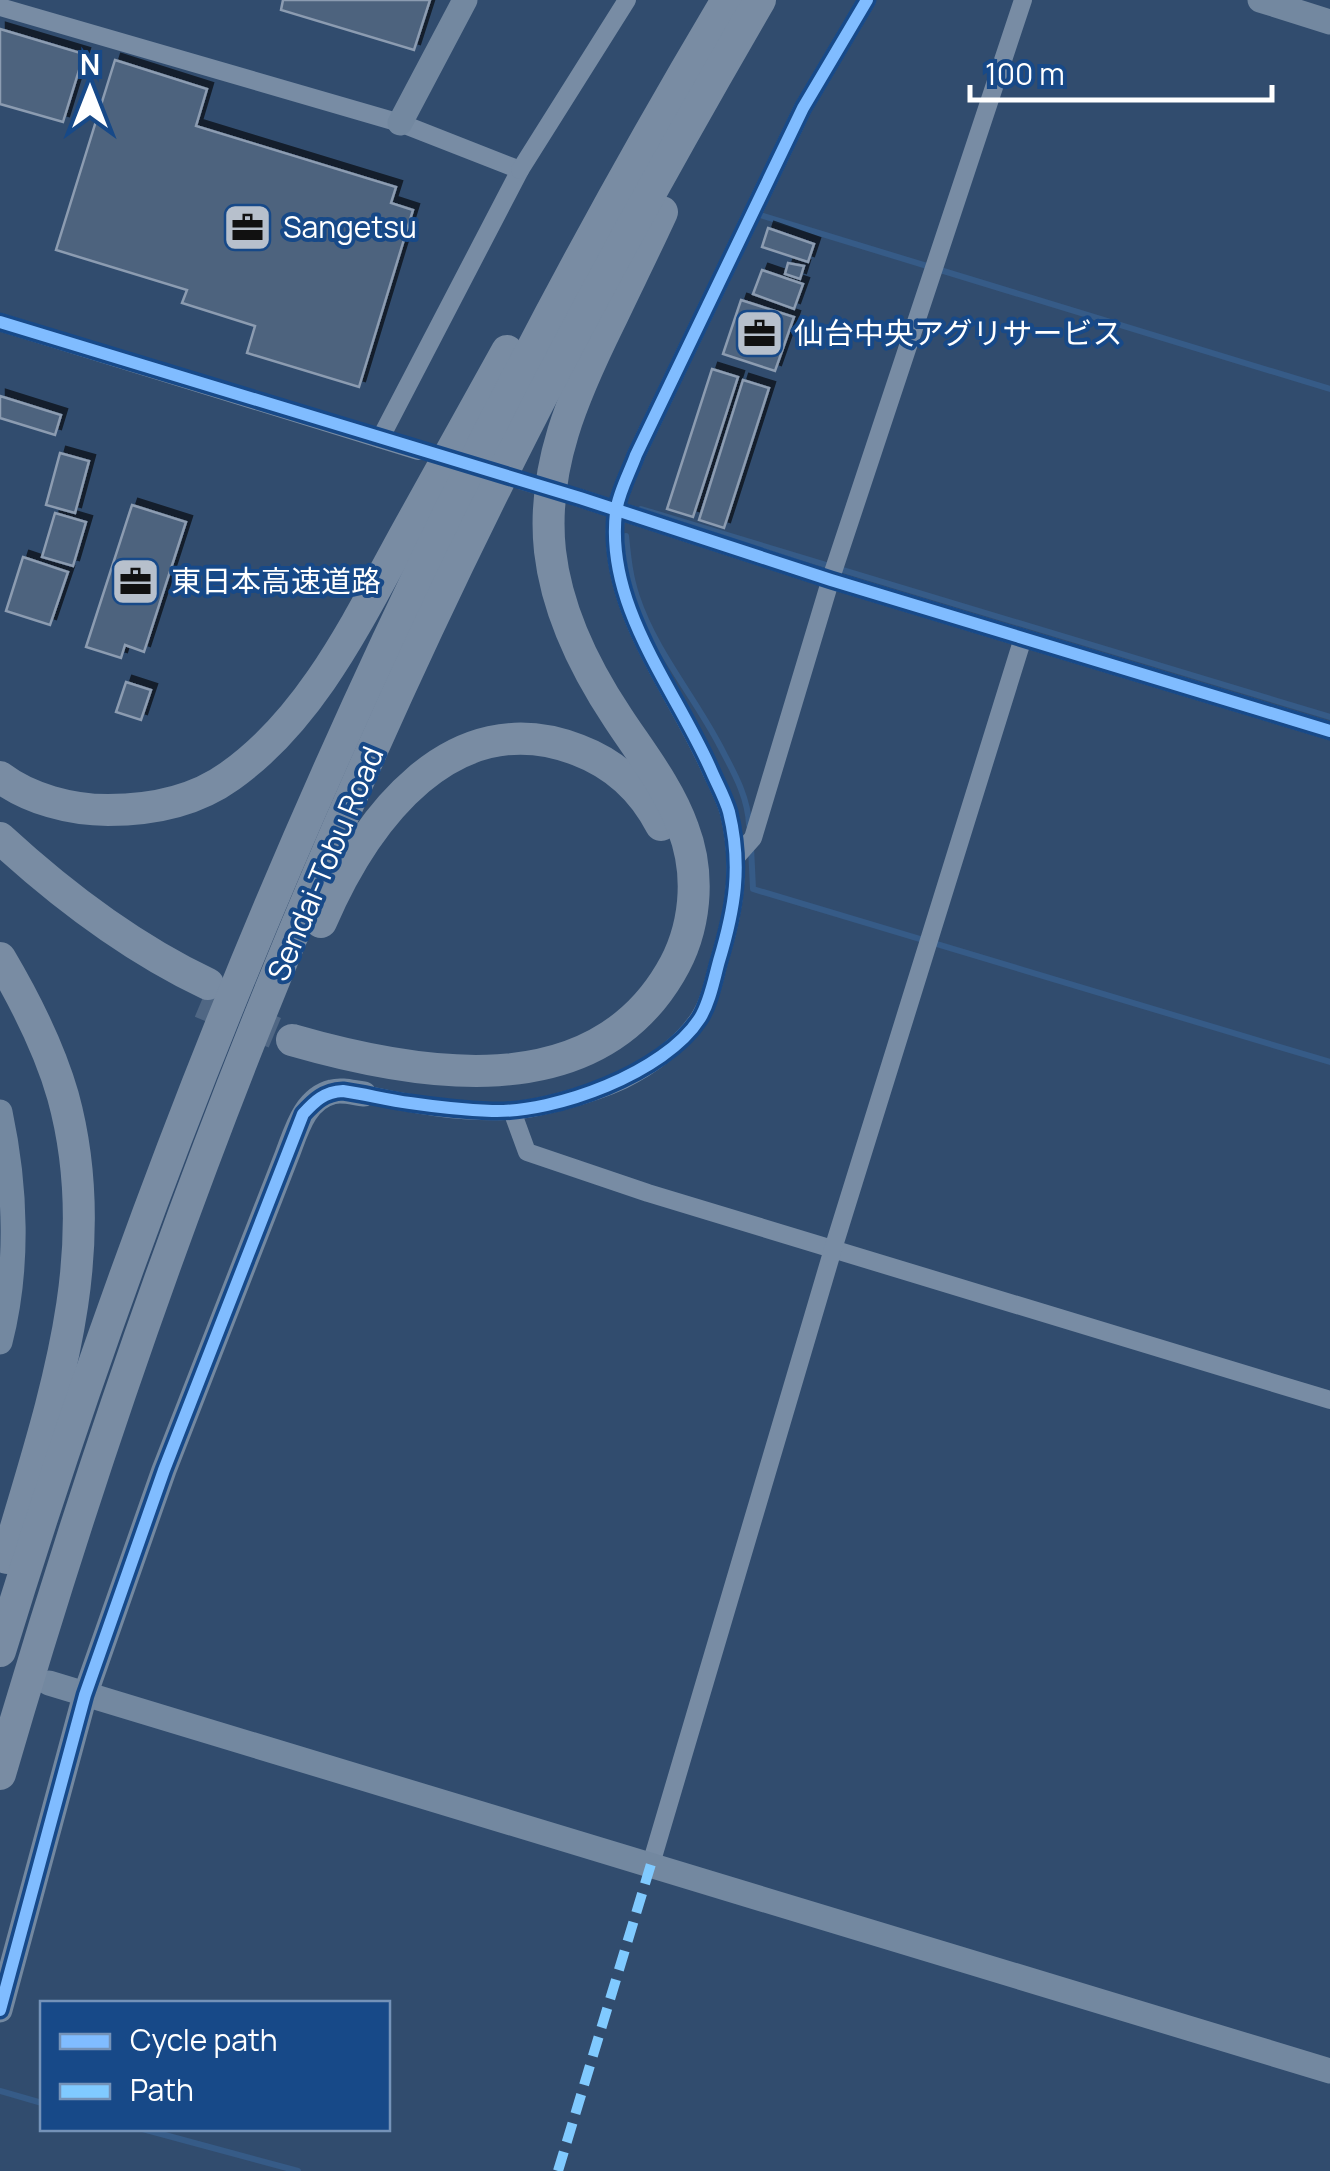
<svg xmlns="http://www.w3.org/2000/svg" width="1330" height="2171" viewBox="0 0 1330 2171" font-family="Manrope,'Noto Sans JP',sans-serif">
<style>
.lines{fill:none;stroke-linecap:round;stroke-linejoin:round}
.stream{stroke:#365b87;stroke-width:6}
.building{fill:#4e637e;stroke:#8c9cb1;stroke-width:2.5;filter:url(#shadow)}
.street-tunnel{stroke:#506784;stroke-width:18;stroke-dasharray:18 9;stroke-linecap:butt}
.highway-tunnel{stroke:#506784;stroke-width:32;stroke-dasharray:32 16;stroke-linecap:butt}
.street{stroke:#788ca4;stroke-width:18}
.secondary{stroke:#7388a0;stroke-width:25}
.highway{stroke:#798ca3;stroke-width:32}
.quiet{stroke:#80caff;stroke-width:10;stroke-dasharray:20 10;stroke-linecap:butt}
.cycleway-casing{stroke:#174988;stroke-width:19}
.cycleway{stroke:#80bcff;stroke-width:12}
.labels{text-anchor:middle;stroke-width:8;stroke-linejoin:round;paint-order:stroke}
.poi-label{font-size:30px;fill:#fff;stroke:#174988;text-anchor:start}
.street-label{font-size:30px;fill:#fff;stroke:#174988}
</style>
<defs>
<filter id="shadow"><feDropShadow dx="6" dy="-6" stdDeviation="0" flood-color="#0009"/></filter>
</defs>
<rect width="100%" height="100%" fill="#314c6e"/>
<g class="lines">
<!-- stream -->
<g class="stream">
<polyline points="760,215 1330,389"/>
<polyline points="641,509 1330,717"/>
<path d="M626 536C628 556 630 577 637 597 655 651 694 696 720 746 733 771 748 796 749 825"/>
<polyline points="751,847 753,889 1330,1062"/>
<polyline points="0,2091 42,2103"/>
<polyline points="139,2128 298,2171"/>
</g>
</g>
<!-- building -->
<g class="building">
<polygon points="283,0 430,0 414,50 281,10"/>
<polygon points="0,29 84,54 63,122 0,104"/>
<polygon points="115,60 207,89 196,126 396,187 391,203 413,210 359,387 247,353 255,326 182,303 187,290 56,250"/>
<polygon points="768,228 814,244 808,262 762,247"/>
<polygon points="788,263 804,266 800,279 785,274"/>
<polygon points="762,270 803,284 794,309 753,294"/>
<polygon points="741,300 794,317 775,371 723,354"/>
<polygon points="712,369 738,377 693,517 667,509"/>
<polygon points="743,380 769,388 724,528 699,520"/>
<polygon points="0,396 61,415 55,435 0,418"/>
<polygon points="60,453 89,461 75,513 46,505"/>
<polygon points="132,505 186,522 144,652 125,645 121,658 86,647"/>
<polygon points="55,513 86,522 73,566 42,557"/>
<polygon points="23,557 68,572 50,625 6,611"/>
<polygon points="126,682 151,690 141,720 116,712"/>
</g>
<g class="lines">
<!-- street-tunnel -->
<polyline class="street-tunnel" points="495,473 580,498"/>
<!-- highway-tunnel -->
<polyline class="highway-tunnel" points="201,1002 292,1040"/>
<!-- street -->
<g class="street">
<polyline points="0,7 400,123 520,170 380,439"/>
<polyline points="520,170 627,0"/>
<polyline points="0,322 418,451"/>
<polyline points="580,498 831,580 1330,731"/>
<polyline points="737,856 753,838 832,575 1023,0"/>
<path d="M364 1094C411 1104 458 1113 506 1111 538 1110 595 1093 623 1080 650 1067 683 1043 699 1018 711 1000 715 974 721 954 736 905 741 863 729 813 725 798 717 784 711 771 675 688 605 608 616 512 618 493 630 472 636 455L803 108 867 0"/>
<polyline points="512,1111 527,1152 648,1193 1330,1400"/>
<polyline points="651,1864 833,1249 1023,638"/>
</g>
<!-- secondary -->
<g class="secondary">
<polyline points="1260,0 1330,22"/>
<polyline points="400,123 465,0"/>
<path d="M0 1112C16 1187 19 1268 0 1342"/>
<polyline points="49,1683 1330,2071"/>
<path d="M0 2010 85 1695 164 1470 287 1155C296 1132 304 1099 332 1092 342 1089 354 1093 364 1094"/>
</g>
<!-- highway -->
<g class="highway">
<path d="M0 777C29 799 71 810 108 810 151 810 194 802 230 776 313 717 359 618 407 531 440 471 474 411 507 351"/>
<path d="M0 838C63 896 130 947 208 984"/>
<path d="M321 922C365 820 452 701 578 750 615 764 643 790 661 825"/>
<path d="M0 958C26 1002 49 1047 63 1096 107 1256 51 1406 7 1558"/>
<path d="M292 1040C417 1076 591 1107 670 973 696 930 701 875 683 828 669 788 641 753 618 718 584 667 557 612 550 551 541 468 574 394 610 321 627 285 645 249 662 212"/>
<path d="M0 1651C177 1074 418 518 727 0"/>
<path d="M0 1774C128 1334 292 897 496 487 578 321 667 160 760 0"/>
</g>
<!-- quiet -->
<polyline class="quiet" points="558,2171 651,1864"/>
<defs>
<g id="cycleway">
<polyline points="0,322 580,498 831,580 1330,731"/>
<path d="M0 2010 85 1695 164 1470 303 1114C315 1101 324 1092 343 1091 365 1094 387 1100 410 1103 437 1107 465 1110 492 1111 555 1113 665 1073 700 1018 710 1002 714 979 719 961 735 908 742 866 729 812 725 798 717 784 711 770 675 688 605 607 616 512 618 493 630 472 636 455L803 108 867 0"/>
</g>
</defs>
<!-- cycleway casing -->
<use href="#cycleway" class="cycleway-casing"/>
<!-- cycleway -->
<use href="#cycleway" class="cycleway"/>
</g>
<!-- icons -->
<defs>
<symbol id="office-square" viewBox="-11 -11 22 22"><rect x="-9" y="-9" width="18" height="18" rx="4" fill="#b7c0cc" stroke="#174988"/><path d="M-6-3h4V-5.5h4V-3h4V5H-6ZM-1-4.5V-3h2v-1.5ZM-6 0V1H6V0Z" fill="#111"/></symbol>
</defs>
<g fill-rule="evenodd">
<use href="#office-square" x="220" y="200" width="55" height="55"/>
<use href="#office-square" x="732" y="306" width="55" height="55"/>
<use href="#office-square" x="108" y="554" width="55" height="55"/>
</g>
<g class="labels">
<!-- poi labels -->
<g class="poi-label">
<text x="283" y="238">Sangetsu</text>
<text x="794" y="344">仙台中央アグリサービス</text>
<text x="171" y="592">東日本高速道路</text>
</g>
<!-- street labels -->
<g class="street-label">
<text transform="translate(326 864) rotate(-67)" y="10">Sendai-Tobu Road</text>
</g>
</g>
<!-- legend -->
<rect x="40" y="2001" width="350" height="130" fill="#174988" stroke="#7492b8" stroke-width="2.5"/>
<rect x="60" y="2034" width="50" height="15" fill="#80bcff" stroke="#7492b8" stroke-width="2.5"/>
<text x="130" y="2051" font-size="30" fill="#ffffff">Cycle path</text>
<rect x="60" y="2084" width="50" height="15" fill="#80caff" stroke="#7492b8" stroke-width="2.5"/>
<text x="130" y="2101" font-size="30" fill="#ffffff">Path</text>
<!-- north arrow -->
<g transform="translate(90 90)" stroke="#174988" stroke-width="8" paint-order="stroke">
<path d="M0-8L18 38L0 25L-18 38Z" fill="#ffffff"/>
<text y="-15" font-size="28" font-weight="bold" text-anchor="middle" fill="#ffffff">N</text>
</g>
<!-- scale -->
<path d="M970 85v15h302v-15" fill="none" stroke="#ffffff" stroke-width="5"/>
<text x="985" y="85" font-size="30" fill="#ffffff" stroke="#174988" stroke-width="8" paint-order="stroke">100 m</text>
</svg>
